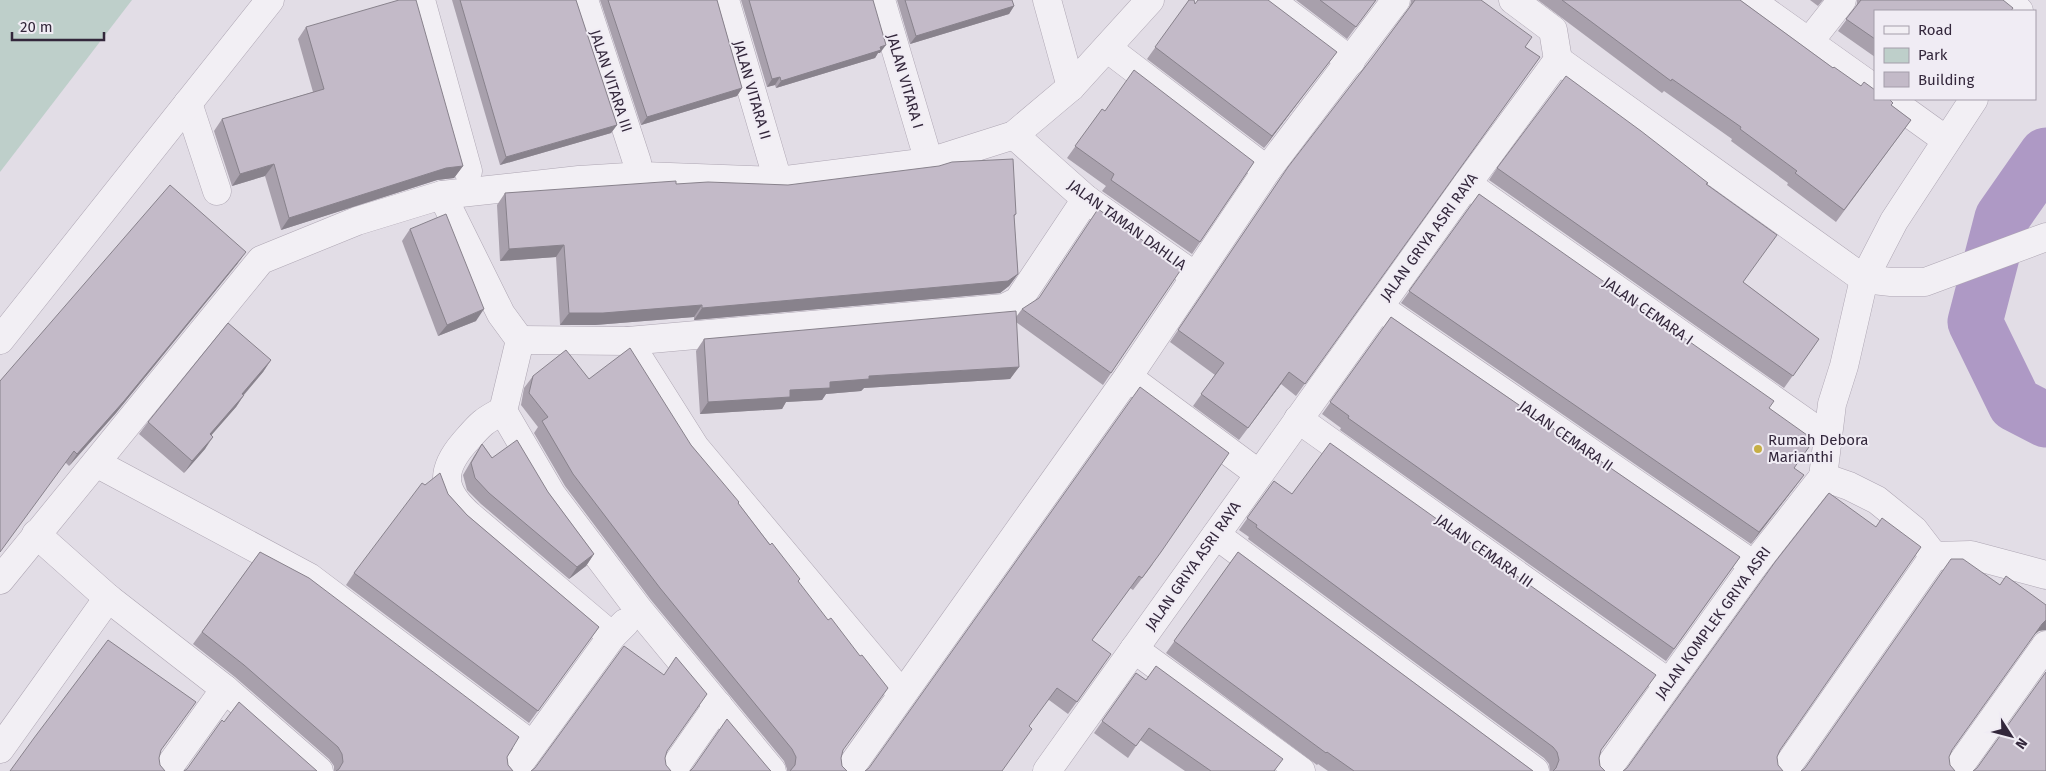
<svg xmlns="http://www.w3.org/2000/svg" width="2046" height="771" viewBox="0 0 2046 771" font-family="'Fira Sans',sans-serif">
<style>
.green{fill:#becfca}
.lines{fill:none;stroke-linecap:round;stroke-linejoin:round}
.river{stroke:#ae99c5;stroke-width:55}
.street-casing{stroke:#aea6b3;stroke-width:29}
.street{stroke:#f2eff4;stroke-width:28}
.wall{fill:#a8a0ac}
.shaded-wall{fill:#88828c}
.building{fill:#c3bac8;stroke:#88828c}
.poi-dot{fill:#c6af46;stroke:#f0ecf4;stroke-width:2}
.labels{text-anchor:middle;stroke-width:4;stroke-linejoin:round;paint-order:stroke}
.street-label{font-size:15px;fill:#33273b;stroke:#f0ecf4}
.poi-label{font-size:15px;fill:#33273b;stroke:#f0ecf4;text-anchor:start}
</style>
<rect width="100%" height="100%" fill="#e2dde6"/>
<!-- green -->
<polygon class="green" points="0,0 132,0 0,172"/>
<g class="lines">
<!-- river -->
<polyline class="river" points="2046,155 2002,218 1975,322 2015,404 2046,420"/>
<defs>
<g id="street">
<polyline points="421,0 468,171"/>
<polyline points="584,0 637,162"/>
<polyline points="725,0 778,181"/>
<polyline points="881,0 929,162"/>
<polyline points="1047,0 1071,87"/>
<polyline points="1270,0 1351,61"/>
<polyline points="1513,0 1553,30 1558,60"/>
<polyline points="1750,0 1875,89"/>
<polyline points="2006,0 2019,11"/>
<polyline points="1809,42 1842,0"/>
<polyline points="1107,48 1267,170"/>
<polyline points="1889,99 1946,140"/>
<polyline points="1974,99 1894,221 1864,279 1844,366 1832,404 1823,477 1849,486 1877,500 1914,530 1934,556 1971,555 2046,575"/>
<polyline points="188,103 217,191"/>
<polyline points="1014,135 1086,199 1195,276"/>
<polyline points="1467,184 1828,438"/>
<polyline points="442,195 501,314 520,340 503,411 552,495 639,610 772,771"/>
<polyline points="1379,307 1754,565"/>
<polyline points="0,340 270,0"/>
<polyline points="520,340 628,341 1004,308 1018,301 1086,199"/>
<polyline points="628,341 695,447 902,694"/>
<polyline points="1128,377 1259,474"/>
<path d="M503 411C482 421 479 426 464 443 439 472 442 491 470 516L612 636"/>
<polyline points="1298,419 1669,683"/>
<polyline points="96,463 309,577 532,745"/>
<polyline points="36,534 108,598 225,689 319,771"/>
<polyline points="1216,535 1535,771"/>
<polyline points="0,580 261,260 357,221 442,195 579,180 643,176 778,181 929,162 1014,135 1071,87 1150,0"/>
<polyline points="1134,649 1301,771"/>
<polyline points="0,749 108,598"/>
<polyline points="166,771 225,689"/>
<polyline points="514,771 612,636 625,623"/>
<polyline points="672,771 718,705"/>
<polyline points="848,771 1128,377 1267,170 1396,0"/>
<polyline points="1047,771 1467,184 1558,60 1864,279 1891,282 1925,282 2046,237"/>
<polyline points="1606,771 1754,565 1823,477"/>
<polyline points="1784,771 1934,556"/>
<polyline points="1956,771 2046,645"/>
</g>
</defs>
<!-- street casing -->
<use href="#street" class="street-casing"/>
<!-- street -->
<use href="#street" class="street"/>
</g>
<!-- wall -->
<g class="wall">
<polygon points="452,0 576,0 617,125 611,133 500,165"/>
<polygon points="600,0 717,0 742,88 737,96 641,125"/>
<polygon points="741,0 873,0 880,53 878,53 875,58 776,88 775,85 767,87"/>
<polygon points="897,0 1012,0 1014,6 1009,14 910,44"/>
<polygon points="1189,0 1195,4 1328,63 1264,148 1147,59"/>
<polygon points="1296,0 1376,0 1347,39"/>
<polygon points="1411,0 1481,0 1526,47 1540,57 1296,396 1281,384 1239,440 1193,406 1215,375 1170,342 1280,179 1372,58 1409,8 1411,2"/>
<polygon points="1538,0 1740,0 1833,68 1891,105 1911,120 1836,222 1787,185 1788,183 1731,141 1732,139 1664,91 1662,93"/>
<polygon points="1810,0 1823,0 1818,6"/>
<polygon points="1857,0 2003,0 1875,11 1875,57 1838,31 1856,7 1857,3"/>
<polygon points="306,27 463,166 454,178 437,180 281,230 265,176 232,186 214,131 222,119 313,92 298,39"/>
<polygon points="1102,109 1105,111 1254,162 1192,254 1102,191 1106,186 1067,158"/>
<polygon points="1497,168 1706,184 1743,282 1819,339 1784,388 1489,180"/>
<polygon points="676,184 1016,214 1014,217 1018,274 1009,286 1000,293 694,320 694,317 595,325 560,325 556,257 500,261 497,205 505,193"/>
<polygon points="1479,194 1770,408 1794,468 1795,487 1751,544 1401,303"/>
<polygon points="410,229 476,321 438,336 402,241"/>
<polygon points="238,263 116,413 69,466 66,463 0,381"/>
<polygon points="1022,309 1111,373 1103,385 1016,322 1019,367 1010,379 864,388 861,391 826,394 822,400 786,402 782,409 700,414 696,351 704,339 1016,317"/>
<polygon points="1391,317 1740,557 1666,661 1340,430 1341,428 1322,414"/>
<polygon points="271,360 263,372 244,395 236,407 211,435 205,449 184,473 139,434 148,422"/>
<polygon points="533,376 589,379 691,445 738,503 799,582 843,751 841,758 842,766 847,771 787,771 787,769 784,761 651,600 565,486 534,433 538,427 521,405 524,388"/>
<polygon points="482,444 492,458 548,492 594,554 586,566 569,579 481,504 467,490 463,475 474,456"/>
<polygon points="1274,481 1601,751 1599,758 1600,766 1605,771 1550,771 1549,764 1544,758 1248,539 1249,537 1239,530"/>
<polygon points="425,485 448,494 467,515 599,627 529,723 346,585 354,573"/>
<polygon points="260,552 507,757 508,765 513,771 334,771 334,766 329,759 235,677 193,644"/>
<polygon points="1238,552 1533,771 1328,771 1318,764 1317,765 1166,653"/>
<polygon points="1153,564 1133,590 1130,588 1092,640 1103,666 1068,714 1049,700 865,771"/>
<polygon points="1136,673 1274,771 1185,771 1140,740 1128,758 1094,733"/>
</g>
<!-- shaded-wall -->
<g class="shaded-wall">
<polygon points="1014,6 1009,14 910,44 916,36"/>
<polygon points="886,45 880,53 878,53 875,58 776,88 781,81"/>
<polygon points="1337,52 1328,63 1264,148 1272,136"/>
<polygon points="780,77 775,85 767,87 772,79"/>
<polygon points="742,88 737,96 641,125 647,117"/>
<polygon points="617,125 611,133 500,165 506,157"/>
<polygon points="274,164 265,176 232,186 240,174"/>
<polygon points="463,166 454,178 437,180 281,230 289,218 446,168"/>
<polygon points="564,245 556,257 500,261 509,249"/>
<polygon points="246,252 238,263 116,413 69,466 77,454"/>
<polygon points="1018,274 1009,286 1000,293 694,320 702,308"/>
<polygon points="702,305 694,317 595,325 560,325 569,313"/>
<polygon points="484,309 476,321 438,336 447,325"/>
<polygon points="271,360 263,372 234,406 242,394"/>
<polygon points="1019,367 1010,379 864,388 861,391 826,394 822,400 786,402 782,409 700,414 708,402 790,390 830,382 869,376"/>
<polygon points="1289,372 1281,384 1239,440 1248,428"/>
<polygon points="244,395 236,407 202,446 210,434"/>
<polygon points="213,437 205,449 184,473 192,461"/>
<polygon points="1804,475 1795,487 1751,544 1759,532"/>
<polygon points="594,554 586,566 569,579 577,567"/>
<polygon points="2046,620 2046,630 2039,631 2033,636 2042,624"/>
</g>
<!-- building -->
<g class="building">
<polygon points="399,0 416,0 463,166 446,168 289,218 274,164 240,174 222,119 324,89 306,27"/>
<polygon points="460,0 576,0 617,125 506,157"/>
<polygon points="608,0 717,0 742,88 647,117"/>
<polygon points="749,0 873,0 886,45 880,47 881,50 781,81 780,77 772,79"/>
<polygon points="905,0 1012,0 1014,6 916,36"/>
<polygon points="1189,0 1194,0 1195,4 1198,0 1268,0 1337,52 1272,136 1155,47"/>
<polygon points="1320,0 1376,0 1356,27"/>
<polygon points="1415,0 1481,0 1532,37 1525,47 1540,57 1305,384 1289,372 1248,428 1201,394 1224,363 1178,330 1288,167 1372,58"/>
<polygon points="1562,0 1740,0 1833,68 1834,67 1861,86 1864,82 1875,90 1875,99 1889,99 1893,103 1891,105 1911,120 1844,210 1795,173 1797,171 1740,129 1741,127 1672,79 1671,81"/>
<polygon points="1861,0 2003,0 2013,8 2011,11 1875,11 1875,39 1846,19"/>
<polygon points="1134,70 1254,162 1200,242 1111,180 1114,174 1075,146 1102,109 1105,111"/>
<polygon points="1566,76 1641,131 1708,183 1706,184 1777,235 1743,282 1819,339 1793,376 1497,168"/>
<polygon points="1013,159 1016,214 1014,215 1018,274 1008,281 702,308 702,305 603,313 569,313 564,245 509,249 505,193 676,181 676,184 708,182 788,185 939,166 952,162"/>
<polygon points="170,185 246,252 124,401 77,454 74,451 0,552 0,381"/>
<polygon points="1479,194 1774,401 1769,408 1814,440 1794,468 1804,475 1759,532 1409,291"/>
<polygon points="1098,209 1182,268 1111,373 1022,309 1039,298"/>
<polygon points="446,214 484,309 447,325 410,229"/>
<polygon points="1016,311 1019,367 869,376 869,379 830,382 830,388 790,390 790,397 708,402 704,339"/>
<polygon points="1391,317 1740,557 1674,649 1348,418 1349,416 1330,402"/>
<polygon points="228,323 271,360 242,394 244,395 210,434 213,437 192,461 148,422"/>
<polygon points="630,348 691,445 739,502 738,503 770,545 772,543 800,579 798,581 828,620 831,618 860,656 862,655 888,688 843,750 841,758 842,766 847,771 790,771 795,765 796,757 792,749 660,588 573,474 542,421 548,417 529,393 533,376 566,350 589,379"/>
<polygon points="1140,387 1229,453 1161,552 1142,578 1139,576 1092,640 1111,654 1077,702 1057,688 1029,726 1032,729 1002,771 865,771 869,768"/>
<polygon points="517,440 548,492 594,554 577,567 489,493 475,478 471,463 482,444 492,458"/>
<polygon points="1330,443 1656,675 1601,750 1599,758 1600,766 1605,771 1553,771 1556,768 1559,760 1557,752 1553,747 1256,527 1257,525 1247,518 1274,481 1292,494"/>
<polygon points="440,473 448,494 467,515 599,627 538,711 354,573 422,483 425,485"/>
<polygon points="1829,493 1876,527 1882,518 1921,547 1780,750 1777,757 1778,765 1783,771 1623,771 1627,768 1775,562"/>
<polygon points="260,552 309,578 519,737 507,757 508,765 513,771 336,771 339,769 343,762 342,754 338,747 244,665 202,632"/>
<polygon points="1238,552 1533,771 1354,771 1327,752 1326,753 1174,641"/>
<polygon points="1951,559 1963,559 2000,585 2006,576 2046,605 2046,620 2042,624 1952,750 1949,757 1950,765 1955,771 1801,771 1805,768"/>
<polygon points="108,640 196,702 161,750 159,758 160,765 165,771 10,771 34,738"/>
<polygon points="624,646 664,675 676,657 707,694 667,751 665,758 666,765 671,771 531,771 535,768"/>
<polygon points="1156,666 1283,759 1274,771 1211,771 1149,728 1136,746 1102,721 1136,673 1146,680"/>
<polygon points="2046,672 2046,771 1973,771 1977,768"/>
<polygon points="239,702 317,771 184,771 187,769 222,720 224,722"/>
<polygon points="727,719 769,769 771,771 690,771 693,768"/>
</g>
<!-- markers -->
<circle class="poi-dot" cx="1758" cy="449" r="5"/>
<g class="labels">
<!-- street labels -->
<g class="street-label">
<text transform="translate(611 81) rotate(72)" y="5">JALAN VITARA III</text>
<text transform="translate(905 81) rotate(74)" y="5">JALAN VITARA I</text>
<text transform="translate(752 90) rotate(74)" y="5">JALAN VITARA II</text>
<text transform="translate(1127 225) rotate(36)" y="5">JALAN TAMAN DAHLIA</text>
<text transform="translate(1429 237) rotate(-54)" y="5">JALAN GRIYA ASRI RAYA</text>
<text transform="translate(1648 311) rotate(35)" y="5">JALAN CEMARA I</text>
<text transform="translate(1566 436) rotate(35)" y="5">JALAN CEMARA II</text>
<text transform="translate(1484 551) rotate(35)" y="5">JALAN CEMARA III</text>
<text transform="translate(1193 566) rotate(-55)" y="5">JALAN GRIYA ASRI RAYA</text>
<text transform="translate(1713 623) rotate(-54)" y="5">JALAN KOMPLEK GRIYA ASRI</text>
</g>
<!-- poi labels -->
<g class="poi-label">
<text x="1768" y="445">Rumah Debora<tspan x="1768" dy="17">Marianthi</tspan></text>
</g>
</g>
<!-- legend -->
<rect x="1874" y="10" width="162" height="90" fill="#f0ecf4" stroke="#a49daa"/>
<rect x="1884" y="26" width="25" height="8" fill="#f2eff4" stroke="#a49daa"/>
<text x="1918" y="35" font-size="15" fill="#33273b">Road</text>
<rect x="1884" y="48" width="25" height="15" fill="#becfca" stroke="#a49daa"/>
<text x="1918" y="60" font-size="15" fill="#33273b">Park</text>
<rect x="1884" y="72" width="25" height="15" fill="#c3bac8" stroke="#a49daa"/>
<text x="1918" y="85" font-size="15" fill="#33273b">Building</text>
<!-- north arrow -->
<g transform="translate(2011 736) rotate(126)" stroke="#f0ecf4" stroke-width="4" paint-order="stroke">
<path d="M0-4L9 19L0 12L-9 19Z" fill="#33273b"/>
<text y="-8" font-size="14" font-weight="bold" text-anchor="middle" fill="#33273b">N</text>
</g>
<!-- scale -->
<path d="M12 32v8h92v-8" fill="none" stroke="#33273b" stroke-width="2.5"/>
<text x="20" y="32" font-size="15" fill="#33273b" stroke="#f0ecf4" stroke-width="4" paint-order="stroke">20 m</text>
</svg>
